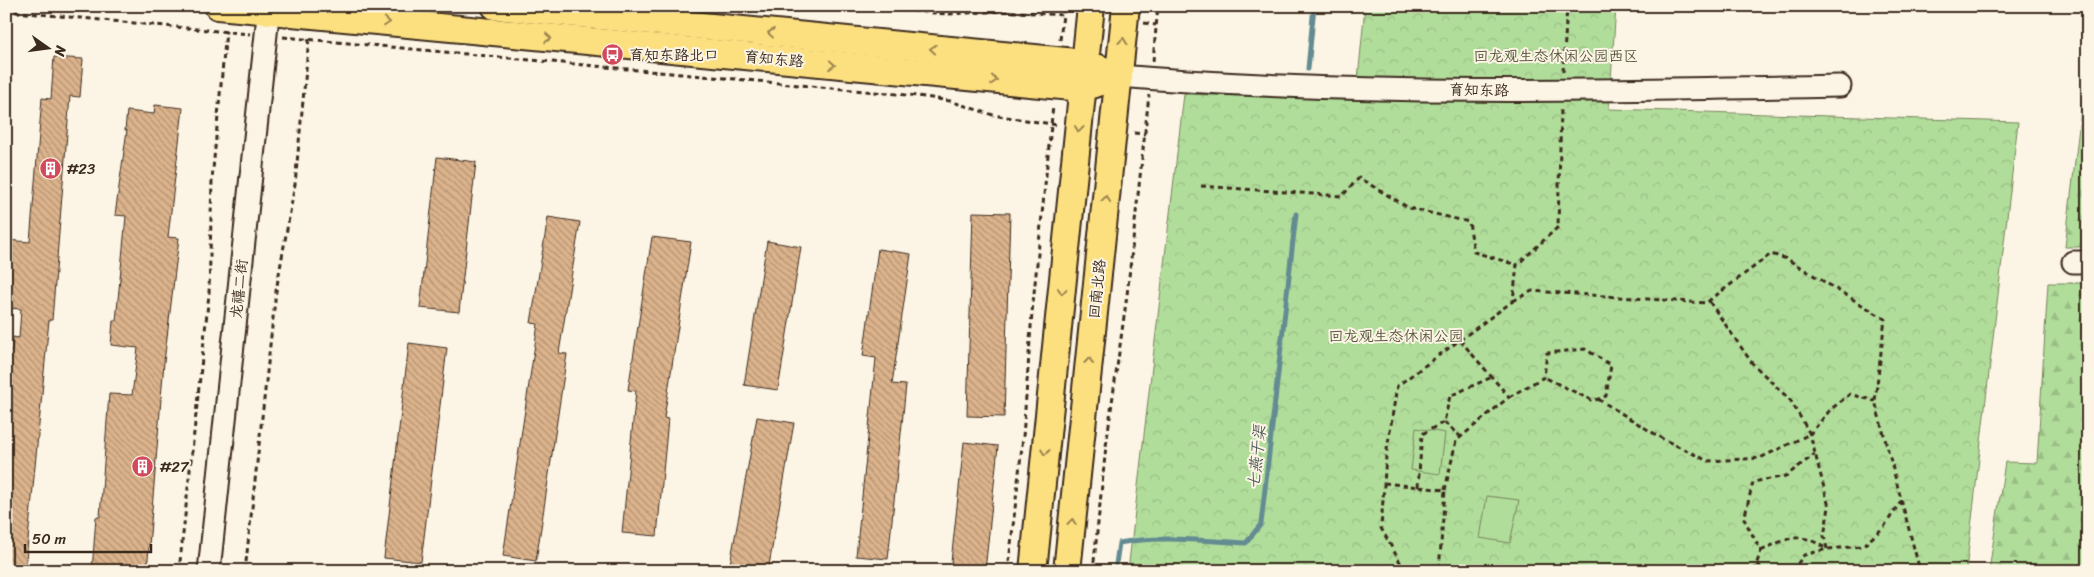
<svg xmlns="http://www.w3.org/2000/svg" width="2094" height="577" viewBox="0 0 2094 577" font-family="Sriracha,'LXGW WenKai TC',sans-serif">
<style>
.forest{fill:url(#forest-firs);stroke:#76845c}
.park{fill:url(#park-crowns);stroke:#76845c}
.pitch{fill:#b1dd9b;stroke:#76845c}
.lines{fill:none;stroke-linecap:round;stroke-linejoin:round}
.stream{stroke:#648b92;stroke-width:5}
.building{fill:url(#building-back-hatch);stroke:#3b2a1e}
.minor-casing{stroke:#3b2a1e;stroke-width:25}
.major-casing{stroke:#3b2a1e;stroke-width:30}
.path{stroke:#3b2a1e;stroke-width:3;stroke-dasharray:5 4;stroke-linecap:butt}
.minor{stroke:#fcf5e5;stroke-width:21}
.major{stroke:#fce080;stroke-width:26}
.oneway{stroke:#9c854f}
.labels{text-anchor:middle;stroke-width:4;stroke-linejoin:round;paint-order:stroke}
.poi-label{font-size:15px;fill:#3b2a1e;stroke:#fcf5e5;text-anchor:start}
.park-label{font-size:15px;fill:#58573d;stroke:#fcf5e5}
.street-label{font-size:15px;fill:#3b2a1e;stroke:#fcf5e5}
.water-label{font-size:16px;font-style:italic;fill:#505a58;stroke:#fcf5e5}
</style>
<defs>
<pattern id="forest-firs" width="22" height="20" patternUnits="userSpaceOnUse" patternTransform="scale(1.25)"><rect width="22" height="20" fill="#b1dd9b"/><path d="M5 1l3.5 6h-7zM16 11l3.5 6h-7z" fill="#99be85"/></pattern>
<pattern id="park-crowns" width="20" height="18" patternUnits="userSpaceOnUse" patternTransform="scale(1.25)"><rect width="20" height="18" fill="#b1dd9b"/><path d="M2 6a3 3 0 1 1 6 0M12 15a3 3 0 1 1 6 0" fill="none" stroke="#99be85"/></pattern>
<pattern id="building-back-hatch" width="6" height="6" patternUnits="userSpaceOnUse" patternTransform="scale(1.25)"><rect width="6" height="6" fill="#dbb38c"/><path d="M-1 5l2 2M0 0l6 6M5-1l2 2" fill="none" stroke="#b39272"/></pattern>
</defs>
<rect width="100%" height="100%" fill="#fcf5e5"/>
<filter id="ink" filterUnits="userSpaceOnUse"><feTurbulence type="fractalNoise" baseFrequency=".02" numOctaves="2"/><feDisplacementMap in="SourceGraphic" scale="10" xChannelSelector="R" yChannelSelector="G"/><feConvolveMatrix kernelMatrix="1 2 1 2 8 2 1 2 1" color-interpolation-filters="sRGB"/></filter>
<g filter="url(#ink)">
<!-- forest -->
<g class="forest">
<polygon points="2088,50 2088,247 2065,247"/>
<polygon points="2048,283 2088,283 2088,571 1989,571 2005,462 2037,463"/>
</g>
<!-- park -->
<polygon class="park" points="1365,6 1616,6 1609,109 2018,122 1966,571 1128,571 1184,94 1356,100"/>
<!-- pitch -->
<g class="pitch">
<polygon points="1416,428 1445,433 1440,474 1411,470"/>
<polygon points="1487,496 1519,500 1510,543 1480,538"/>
</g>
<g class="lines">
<!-- stream -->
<g class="stream">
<polyline points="1308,69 1314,6"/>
<path d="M1115 571 1119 543C1160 535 1205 541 1246 543L1261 524 1296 214"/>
</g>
</g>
<!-- building -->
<g class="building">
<polygon points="54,57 83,59 80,97 70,96 52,320 49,320 25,571 6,571 6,350 12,350 13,337 19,338 21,309 6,308 6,240 30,242 42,98 51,99"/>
<polygon points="155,105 183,108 168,237 179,238 164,362 147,571 92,571 96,517 100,517 109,394 132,395 138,348 111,345 113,321 116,321 126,216 115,215 127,130 125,130 127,111 154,114"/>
<polygon points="437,157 476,162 459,312 420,308"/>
<polygon points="973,212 1010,213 1004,417 967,416"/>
<polygon points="548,217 580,222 559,353 567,354 536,561 503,556 538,324 531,323"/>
<polygon points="652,237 691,242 664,418 668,419 657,536 622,533 636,391 628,390"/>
<polygon points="767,241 801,247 778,390 744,385"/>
<polygon points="878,249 911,254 892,384 906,385 888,559 856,556 876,358 863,356"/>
<polygon points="409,343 447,348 421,562 384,558"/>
<polygon points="757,417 794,423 768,571 730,564"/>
<polygon points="964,442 998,446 985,571 950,571"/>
</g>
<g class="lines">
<defs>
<g id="minor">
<path d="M1119 76C1359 96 1600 91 1840 86"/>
<polyline points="2073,262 2088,262"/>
<polyline points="209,571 269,6"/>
</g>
<g id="major">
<polyline points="218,6 1083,88 1119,76"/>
<polyline points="495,6 1086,63 1119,76"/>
<polyline points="1033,571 1091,6"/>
<polyline points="1067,571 1126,6"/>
</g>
</defs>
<!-- minor casing -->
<use href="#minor" class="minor-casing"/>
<!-- major casing -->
<use href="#major" class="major-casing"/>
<!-- path -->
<g class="path">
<polyline points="850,6 947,14 1002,11 1064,15"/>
<polyline points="1486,6 1489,9 1506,6"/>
<polyline points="6,11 250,34"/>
<polyline points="1144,23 1156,25"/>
<polyline points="283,37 918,96 950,101 993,115 1058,125"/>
<polyline points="1060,40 1064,6"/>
<polyline points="1153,61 1158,6"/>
<polyline points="1563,72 1567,6"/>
<polyline points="1134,133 1145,134"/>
<polyline points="1201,186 1342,196 1359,178 1409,208 1469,222 1474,252 1517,265"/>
<polyline points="1513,301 1532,291 1706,303 1771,254 1787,259 1885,319 1875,401 1920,571"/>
<polyline points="1509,397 1544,377 1547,353 1585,349 1611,365 1606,396 1593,401 1544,377"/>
<polyline points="1598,399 1663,439 1708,461 1760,458 1810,434 1791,401 1752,363 1709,301"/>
<polyline points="1444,422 1461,437"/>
<polyline points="1384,483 1445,490 1439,571"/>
<polyline points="1418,487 1422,434 1444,422 1450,396 1492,377"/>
<polyline points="1445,490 1456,441 1509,397 1459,339"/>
<polyline points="1827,549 1824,536 1829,507 1810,434 1830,410 1850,394 1875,401"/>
<path d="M1761 551C1787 538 1800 530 1826 549"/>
<polyline points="1757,564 1766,571"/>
<polyline points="179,571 209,294 212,180 226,31"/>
<polyline points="245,571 276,291 295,184 309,38"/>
<polyline points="1008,571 1023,437 1032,313 1053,106"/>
<polyline points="1093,571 1106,446 1127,295 1149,95"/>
<polyline points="1405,571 1381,528 1386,456 1397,386 1513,301 1517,265 1558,227 1561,108"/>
<polyline points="1754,571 1761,551 1744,519 1753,482 1786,476 1815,454"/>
<polyline points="1792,571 1804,555 1827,549 1863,546 1884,527 1901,501"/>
</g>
<!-- minor -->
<use href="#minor" class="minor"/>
<!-- major -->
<use href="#major" class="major"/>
</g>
<!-- one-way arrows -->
<defs><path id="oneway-chevron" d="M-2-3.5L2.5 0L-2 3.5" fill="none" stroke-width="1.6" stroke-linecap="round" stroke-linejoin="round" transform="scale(1.25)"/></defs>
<g class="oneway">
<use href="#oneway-chevron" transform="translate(387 22) rotate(5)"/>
<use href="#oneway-chevron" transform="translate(771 33) rotate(-174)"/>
<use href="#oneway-chevron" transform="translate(548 38) rotate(5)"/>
<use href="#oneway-chevron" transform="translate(1123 41) rotate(-84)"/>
<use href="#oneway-chevron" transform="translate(933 49) rotate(-175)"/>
<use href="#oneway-chevron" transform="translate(832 65) rotate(5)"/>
<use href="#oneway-chevron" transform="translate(994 80) rotate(5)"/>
<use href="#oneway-chevron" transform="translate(1079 129) rotate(96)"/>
<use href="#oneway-chevron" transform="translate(1106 199) rotate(-84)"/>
<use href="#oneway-chevron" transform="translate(1062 291) rotate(96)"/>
<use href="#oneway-chevron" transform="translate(1089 361) rotate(-84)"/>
<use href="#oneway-chevron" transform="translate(1045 452) rotate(96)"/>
<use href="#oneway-chevron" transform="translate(1072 522) rotate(-84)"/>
</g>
</g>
<!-- icons -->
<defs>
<symbol id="bus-disc" viewBox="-11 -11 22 22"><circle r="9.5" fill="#d1495b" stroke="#fcf5e5"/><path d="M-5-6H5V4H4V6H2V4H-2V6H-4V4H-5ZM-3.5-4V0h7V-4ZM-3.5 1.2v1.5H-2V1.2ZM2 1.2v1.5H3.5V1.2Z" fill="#fff"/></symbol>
<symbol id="building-disc" viewBox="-11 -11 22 22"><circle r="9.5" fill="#d1495b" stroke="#fcf5e5"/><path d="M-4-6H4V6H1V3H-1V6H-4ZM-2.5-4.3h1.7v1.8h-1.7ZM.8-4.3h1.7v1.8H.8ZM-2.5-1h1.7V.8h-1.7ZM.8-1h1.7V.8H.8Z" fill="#fff"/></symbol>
</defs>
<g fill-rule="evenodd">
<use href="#bus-disc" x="600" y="42" width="25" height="25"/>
<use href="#building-disc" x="38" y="156" width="25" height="25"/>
<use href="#building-disc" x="130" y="454" width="25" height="25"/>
</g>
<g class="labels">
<!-- poi labels -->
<g class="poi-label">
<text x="629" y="60">育知东路北口</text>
<text x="66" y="174">#23</text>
<text x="159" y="472">#27</text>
</g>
<!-- park labels -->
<g class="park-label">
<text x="1556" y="61">回龙观生态休闲公园西区</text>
<text x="1396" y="341">回龙观生态休闲公园</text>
</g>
<!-- street labels -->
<g class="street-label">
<text transform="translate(774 59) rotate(5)" y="5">育知东路</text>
<text transform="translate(1479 90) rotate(1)" y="5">育知东路</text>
<text transform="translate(239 289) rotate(-84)" y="5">龙禧二街</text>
<text transform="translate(1097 289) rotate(-84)" y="5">回南北路</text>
</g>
<!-- water labels -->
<g class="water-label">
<text transform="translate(1256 457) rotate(-84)" y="6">七燕干渠</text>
</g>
</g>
<!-- margin -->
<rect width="2094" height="577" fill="none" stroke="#fcf5e5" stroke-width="25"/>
<rect x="12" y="12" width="2069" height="552" fill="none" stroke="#3b2a1e" stroke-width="2" filter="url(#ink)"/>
<!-- north arrow -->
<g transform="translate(48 48) rotate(104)" stroke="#fcf5e5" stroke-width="4" paint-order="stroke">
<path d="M0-4L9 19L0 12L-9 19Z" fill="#3b2a1e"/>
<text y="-8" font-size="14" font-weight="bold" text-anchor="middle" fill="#3b2a1e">N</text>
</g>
<!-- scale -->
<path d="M25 544v8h126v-8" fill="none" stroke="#3b2a1e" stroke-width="2.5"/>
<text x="32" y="544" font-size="15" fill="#3b2a1e" stroke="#fcf5e5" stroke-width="4" paint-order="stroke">50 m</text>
</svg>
